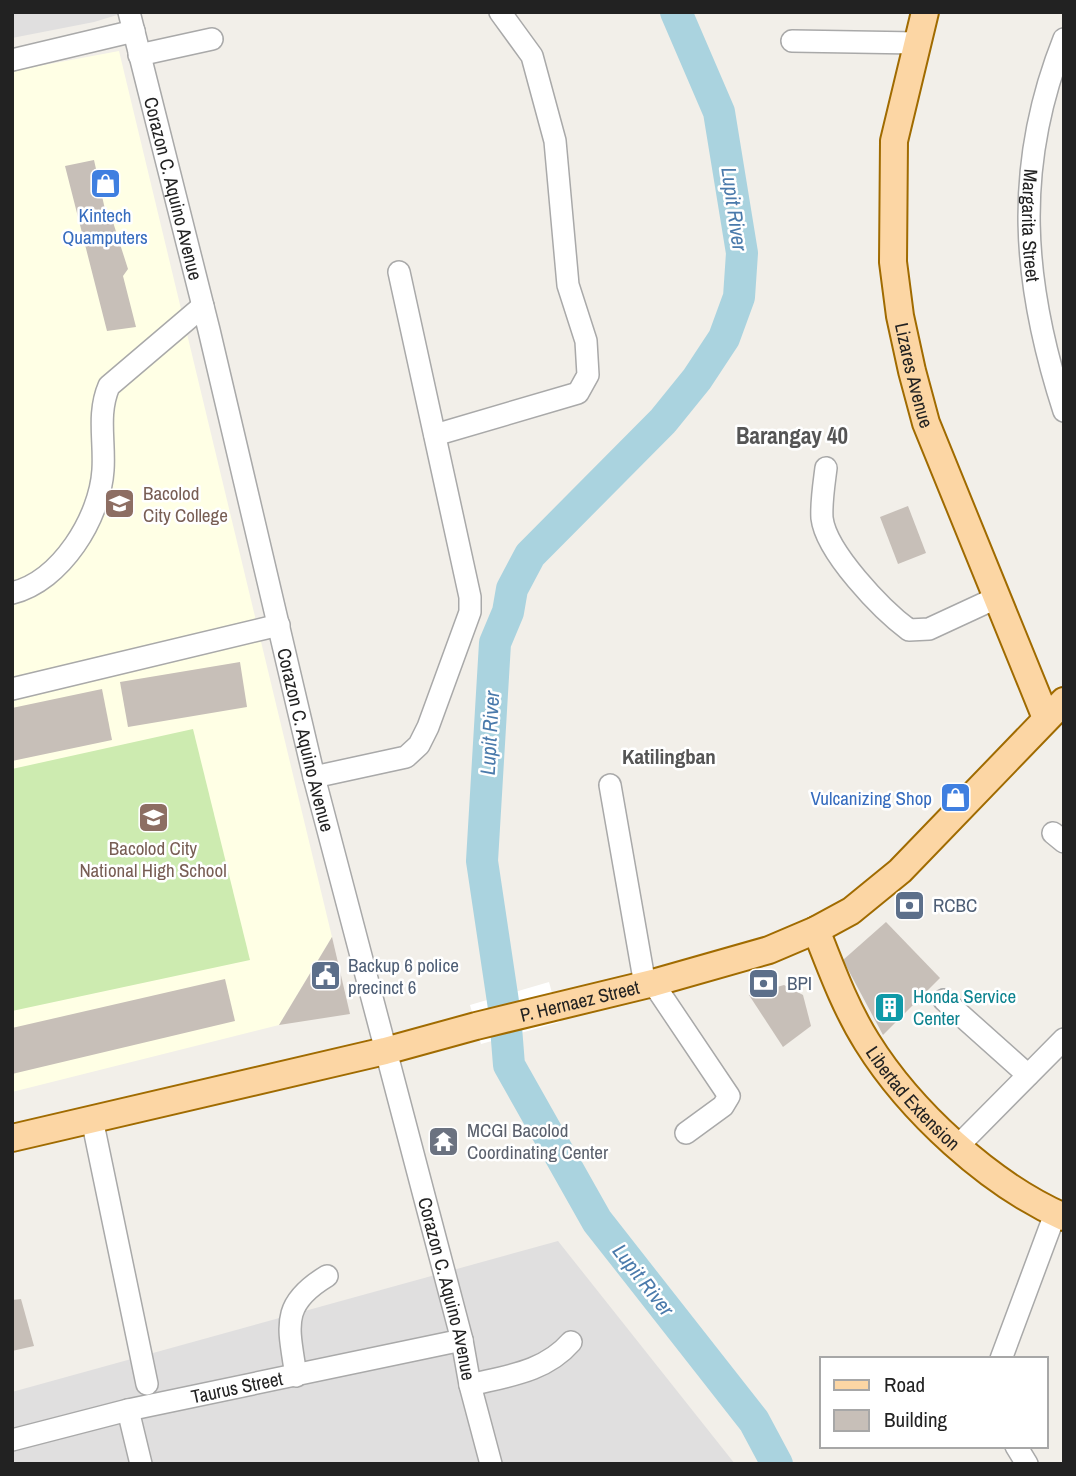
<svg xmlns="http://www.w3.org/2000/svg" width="1076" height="1476" viewBox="0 0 1076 1476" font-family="'Archivo Narrow',sans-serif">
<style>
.residential{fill:#e0dfdf}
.education{fill:#ffffe5}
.grass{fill:#cdebb0}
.pier{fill:#fff}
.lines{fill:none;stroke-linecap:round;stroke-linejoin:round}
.river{stroke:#aad3df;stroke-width:32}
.building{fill:#c7bfb8}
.minor-casing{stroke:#a9a9a9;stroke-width:24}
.major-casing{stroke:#a06b00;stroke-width:30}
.minor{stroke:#fff;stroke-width:21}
.major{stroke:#fcd6a4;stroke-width:26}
.labels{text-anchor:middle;stroke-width:5;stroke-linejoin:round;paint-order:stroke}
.street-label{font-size:19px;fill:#222;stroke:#fff}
.shop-label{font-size:19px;fill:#366cbe;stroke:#fff}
.education-label{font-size:19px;fill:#785e54;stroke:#fff;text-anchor:start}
.service-label{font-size:19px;fill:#4e5e75;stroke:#fff;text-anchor:start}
.culture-label{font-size:19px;fill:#0d838f;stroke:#fff;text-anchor:start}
.worship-label{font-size:19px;fill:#5b616d;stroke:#fff;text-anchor:start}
.water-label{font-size:21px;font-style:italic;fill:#4a7aab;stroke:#fff}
.neighbourhood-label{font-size:21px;font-weight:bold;fill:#555;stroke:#fff}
.quarter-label{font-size:23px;font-weight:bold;fill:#555;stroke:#fff}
</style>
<rect width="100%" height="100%" fill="#f2efe9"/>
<!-- residential -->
<g class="residential">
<polygon points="12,12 127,12 94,22 12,38"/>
<polygon points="558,1241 735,1464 12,1464 12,1392"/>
</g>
<!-- education -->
<polygon class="education" points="119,51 332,937 279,1025 12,1092 12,71"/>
<!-- grass -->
<polygon class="grass" points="193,729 250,960 12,1011 12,769"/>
<!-- pier -->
<polygon class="pier" points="549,982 560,1022 481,1044 470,1005"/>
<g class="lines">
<!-- river -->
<polyline class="river" points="676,12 719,112 742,253 739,297 724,338 697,379 663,421 530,555 512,589 508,612 495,643 482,861 505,1015 509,1065 597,1221 754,1421 777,1464"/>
</g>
<!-- building -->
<g class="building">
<polygon points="94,160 106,214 112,219 128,269 123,276 136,327 107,331 65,166"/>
<polygon points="908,506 926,553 898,564 880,517"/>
<polygon points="240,662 247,707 128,727 120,682"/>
<polygon points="102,689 112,740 12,761 12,708"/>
<polygon points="886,922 940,978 883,1035 843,960"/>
<polygon points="332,937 350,1014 279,1025"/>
<polygon points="225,979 235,1021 12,1074 12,1028"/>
<polygon points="784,985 803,995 811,1026 783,1047 749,995"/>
<polygon points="21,1299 34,1346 12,1351 12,1300"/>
</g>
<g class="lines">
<defs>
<g id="minor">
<path id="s1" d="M129 12 209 330 314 777 462 1340 470 1385 491 1464"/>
<path id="s2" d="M1064 39C1013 167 1022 282 1064 411"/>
<polyline points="792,41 917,43"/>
<polyline points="139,55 212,39"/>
<polyline points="12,60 134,31"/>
<polyline points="435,435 578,393 588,375 586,341 568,285 555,141 532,56 500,12"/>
<path d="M826 468C824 484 821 502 822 518 826 552 882 610 909 630L929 629 996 598"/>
<path d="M12 593C61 581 100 518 103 470 105 441 97 414 109 386L203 306"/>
<polyline points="12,689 279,625"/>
<polyline points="314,777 406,757 419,745 428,727 470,612 470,597 399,272"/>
<polyline points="610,785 645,985"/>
<polyline points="1053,833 1064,842"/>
<polyline points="653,983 729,1096 723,1106 686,1133"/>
<polyline points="944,1000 1028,1075"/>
<polyline points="92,1119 147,1384"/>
<polyline points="958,1146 1064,1039"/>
<polyline points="1001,1359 1055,1214"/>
<path d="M296 1376C289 1327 279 1305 327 1276"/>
<path d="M470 1385C507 1376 545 1372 571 1342"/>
<polyline points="128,1410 141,1464"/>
<path id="s3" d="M12 1440 128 1410 462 1340"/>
<polyline points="1016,1446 1027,1464"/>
</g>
<g id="major">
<path id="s4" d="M925 12 894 141 893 262 900 316 912 371 926 423 1046 718"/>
<path id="s5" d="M816 930C831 968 845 1007 867 1042 910 1111 989 1184 1064 1217"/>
<path id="s6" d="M12 1138 385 1051 476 1026 653 983 769 950 816 930 851 911 900 871 1064 701"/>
</g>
</defs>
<!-- minor casing -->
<use href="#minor" class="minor-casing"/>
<!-- major casing -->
<use href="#major" class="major-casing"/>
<!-- minor -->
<use href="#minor" class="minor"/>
<!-- major -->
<use href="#major" class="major"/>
</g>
<!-- icons -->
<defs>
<symbol id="shop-square" viewBox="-11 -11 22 22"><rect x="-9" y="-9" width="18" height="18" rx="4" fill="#3f7fe0" stroke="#fff"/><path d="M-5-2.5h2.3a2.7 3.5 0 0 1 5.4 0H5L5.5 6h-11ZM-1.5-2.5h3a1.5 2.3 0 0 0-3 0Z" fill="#fff"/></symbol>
<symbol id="university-square" viewBox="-11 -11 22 22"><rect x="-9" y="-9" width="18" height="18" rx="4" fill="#8d6e63" stroke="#fff"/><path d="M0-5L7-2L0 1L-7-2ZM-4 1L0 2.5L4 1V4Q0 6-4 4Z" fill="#fff"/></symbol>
<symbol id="school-square" viewBox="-11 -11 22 22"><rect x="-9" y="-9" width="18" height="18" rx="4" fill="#8d6e63" stroke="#fff"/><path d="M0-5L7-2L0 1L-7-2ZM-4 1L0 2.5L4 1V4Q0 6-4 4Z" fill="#fff"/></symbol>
<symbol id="bank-square" viewBox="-11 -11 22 22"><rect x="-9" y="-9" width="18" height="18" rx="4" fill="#5c6f8a" stroke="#fff"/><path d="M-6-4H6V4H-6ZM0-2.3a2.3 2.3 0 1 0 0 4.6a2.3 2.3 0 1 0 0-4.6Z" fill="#fff"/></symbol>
<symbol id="civic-square" viewBox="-11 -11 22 22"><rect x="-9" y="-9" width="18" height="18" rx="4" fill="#5c6f8a" stroke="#fff"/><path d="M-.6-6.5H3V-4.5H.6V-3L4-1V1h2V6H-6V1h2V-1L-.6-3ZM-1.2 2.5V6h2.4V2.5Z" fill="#fff"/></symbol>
<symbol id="building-square" viewBox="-11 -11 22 22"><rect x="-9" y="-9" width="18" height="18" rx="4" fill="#0f9aa8" stroke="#fff"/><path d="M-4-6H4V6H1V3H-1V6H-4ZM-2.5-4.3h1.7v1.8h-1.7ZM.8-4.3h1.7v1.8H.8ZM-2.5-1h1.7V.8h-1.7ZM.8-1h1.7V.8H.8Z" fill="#fff"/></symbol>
<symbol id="temple-square" viewBox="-11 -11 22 22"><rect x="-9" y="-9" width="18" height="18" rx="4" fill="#6b7280" stroke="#fff"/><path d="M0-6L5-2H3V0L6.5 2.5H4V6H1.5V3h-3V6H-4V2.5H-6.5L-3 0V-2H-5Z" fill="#fff"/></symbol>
</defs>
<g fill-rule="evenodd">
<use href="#shop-square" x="88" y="166" width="35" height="35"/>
<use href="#university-square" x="102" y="486" width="35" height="35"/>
<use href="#shop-square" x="938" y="780" width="35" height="35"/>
<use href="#school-square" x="136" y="800" width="35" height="35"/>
<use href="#bank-square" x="892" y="888" width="35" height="35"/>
<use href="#civic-square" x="308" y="958" width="35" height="35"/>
<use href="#bank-square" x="746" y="966" width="35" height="35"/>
<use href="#building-square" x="872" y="990" width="35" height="35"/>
<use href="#temple-square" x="426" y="1124" width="35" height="35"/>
</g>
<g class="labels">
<!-- street labels -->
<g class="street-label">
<text dy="7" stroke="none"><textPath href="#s1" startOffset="182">Corazon C. Aquino Avenue</textPath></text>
<text dy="7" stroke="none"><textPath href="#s2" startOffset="191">Margarita Street</textPath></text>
<text dy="7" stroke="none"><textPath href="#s4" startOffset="369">Lizares Avenue</textPath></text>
<text dy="7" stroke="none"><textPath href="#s1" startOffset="749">Corazon C. Aquino Avenue</textPath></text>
<text dy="7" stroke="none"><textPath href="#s6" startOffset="584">P. Hernaez Street</textPath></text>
<text dy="7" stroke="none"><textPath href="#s5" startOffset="196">Libertad Extension</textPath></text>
<text dy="7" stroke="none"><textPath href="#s1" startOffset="1316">Corazon C. Aquino Avenue</textPath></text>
<text dy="7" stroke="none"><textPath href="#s3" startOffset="231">Taurus Street</textPath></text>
</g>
<!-- shop labels -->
<g class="shop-label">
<text x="105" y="222">Kintech<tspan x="105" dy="22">Quamputers</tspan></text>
<text x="932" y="805" text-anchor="end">Vulcanizing Shop</text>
</g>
<!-- education labels -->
<g class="education-label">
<text x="143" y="500">Bacolod<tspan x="143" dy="22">City College</tspan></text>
<text x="153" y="855" text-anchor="middle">Bacolod City<tspan x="153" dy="22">National High School</tspan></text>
</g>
<!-- service labels -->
<g class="service-label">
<text x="933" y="912">RCBC</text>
<text x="348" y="972">Backup 6 police<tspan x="348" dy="22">precinct 6</tspan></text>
<text x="787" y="990">BPI</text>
</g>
<!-- culture labels -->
<g class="culture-label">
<text x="913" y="1003">Honda Service<tspan x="913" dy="22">Center</tspan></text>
</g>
<!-- worship labels -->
<g class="worship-label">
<text x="467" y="1137">MCGI Bacolod<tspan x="467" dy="22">Coordinating Center</tspan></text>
</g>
<!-- water labels -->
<g class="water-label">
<text transform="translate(734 209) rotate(82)" y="7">Lupit River</text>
<text transform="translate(490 733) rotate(-87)" y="7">Lupit River</text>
<text transform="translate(643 1280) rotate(52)" y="7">Lupit River</text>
</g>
<!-- neighbourhood labels -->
<g class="neighbourhood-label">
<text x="669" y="764">Katilingban</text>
</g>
<!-- quarter labels -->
<g class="quarter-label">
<text x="792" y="444">Barangay 40</text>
</g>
</g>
<!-- border -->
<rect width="1076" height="1476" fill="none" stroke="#222222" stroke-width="28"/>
<!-- legend -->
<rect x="820" y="1357" width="228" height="91" fill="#ffffff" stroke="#a7a7a7" stroke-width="2"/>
<rect x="834" y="1380" width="35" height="10" fill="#fcd6a4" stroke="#a7a7a7" stroke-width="2"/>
<text x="884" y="1392" font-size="21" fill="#222222">Road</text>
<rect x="834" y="1410" width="35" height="21" fill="#c7bfb8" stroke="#a7a7a7" stroke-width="2"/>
<text x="884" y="1427" font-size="21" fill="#222222">Building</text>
</svg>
